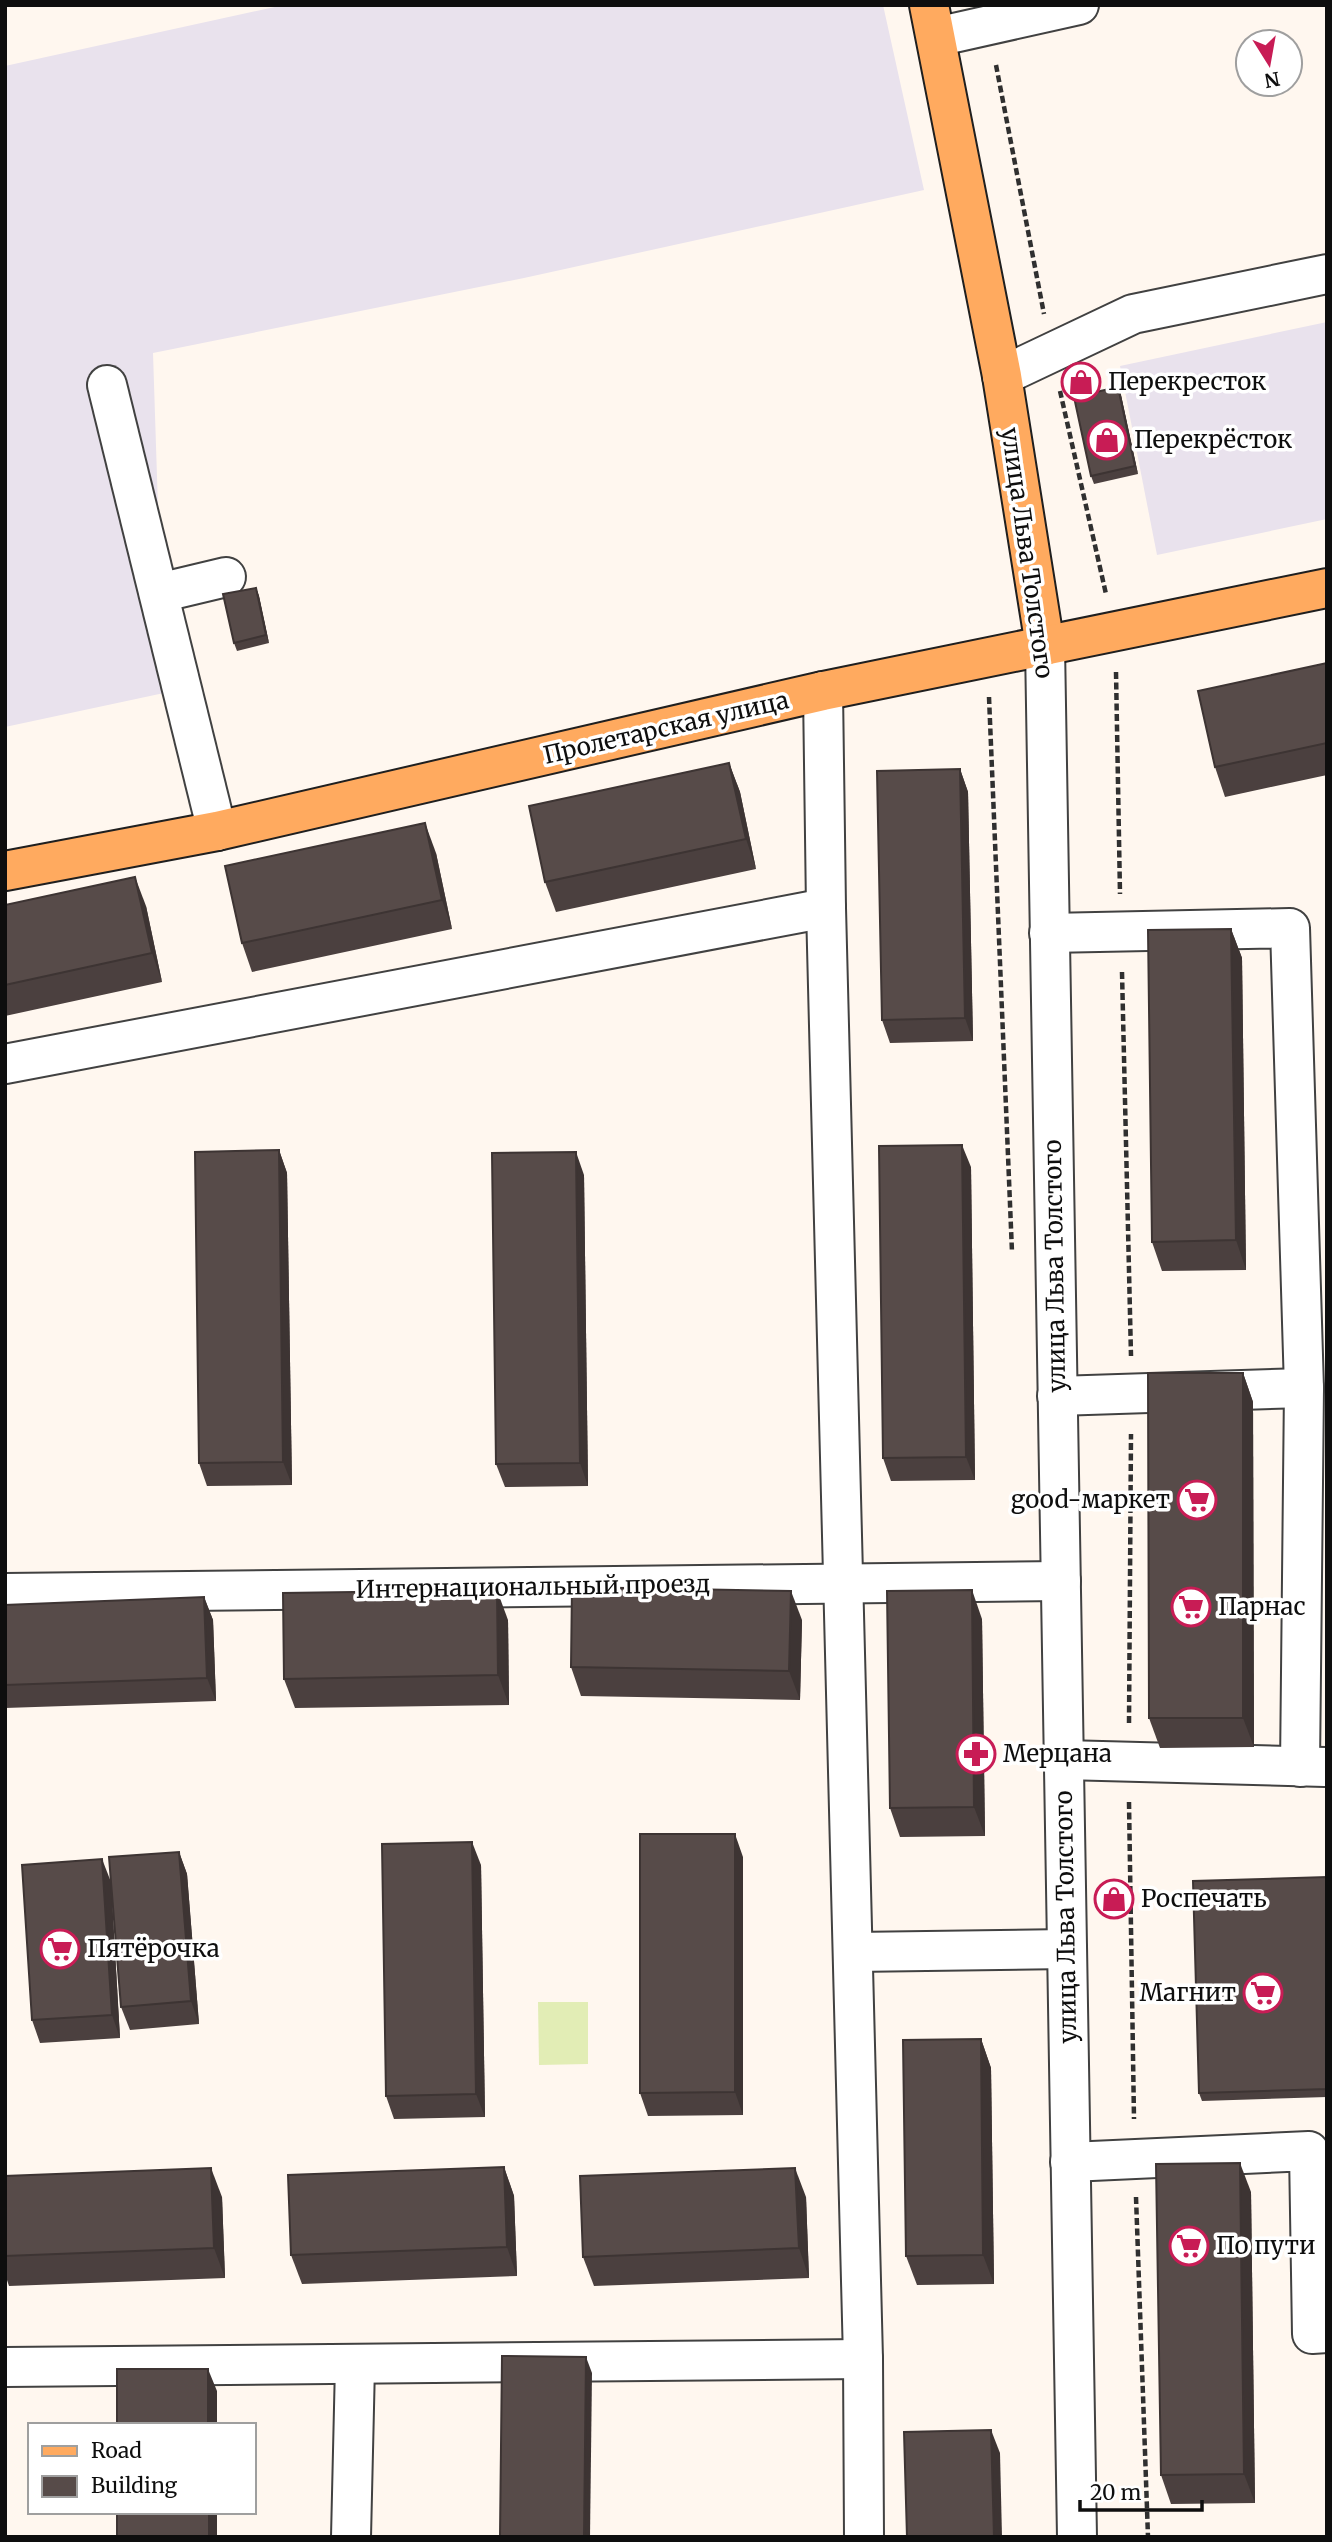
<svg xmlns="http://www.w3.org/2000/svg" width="1332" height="2542" viewBox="0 0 1332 2542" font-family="Merriweather,serif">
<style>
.industrial{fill:#e9e2ed}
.green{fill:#e2edb5}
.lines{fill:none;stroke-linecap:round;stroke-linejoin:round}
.minor-casing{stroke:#414141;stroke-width:42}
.major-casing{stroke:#1f1f1f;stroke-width:42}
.path{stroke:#303030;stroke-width:4.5;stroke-dasharray:7 3.5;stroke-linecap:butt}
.minor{stroke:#fff;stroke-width:38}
.major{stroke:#ffaa5f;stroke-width:38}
.wall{fill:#4b403f}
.shaded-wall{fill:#3d3433}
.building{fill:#574b49;stroke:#3d3433;stroke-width:2}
.labels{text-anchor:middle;stroke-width:7;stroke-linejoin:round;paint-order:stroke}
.poi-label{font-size:24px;fill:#0e0e0e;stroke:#fff;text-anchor:start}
.street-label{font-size:24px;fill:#0e0e0e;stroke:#fff}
</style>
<rect width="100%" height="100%" fill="#fff7ef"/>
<!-- industrial -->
<g class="industrial">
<polygon points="284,5 883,5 924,190 524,278 153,353 164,693 5,727 5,66"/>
<polygon points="1327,322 1327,519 1157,555 1120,366"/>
</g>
<!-- green -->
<polygon class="green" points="538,2002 588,2002 588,2064 539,2065"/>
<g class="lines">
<defs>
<g id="minor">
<polyline points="936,37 1079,5"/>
<polyline points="1002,376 1133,314 1327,274"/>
<polyline points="107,385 217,831"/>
<polyline points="159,593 226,577"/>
<polyline points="1045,646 1077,2537"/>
<polyline points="823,691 826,908 863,2359 864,2537"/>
<polyline points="1049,933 1290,928 1304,1388 1300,1767"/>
<polyline points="5,1064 826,908"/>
<polyline points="1057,1396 1304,1388"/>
<polyline points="5,1593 1061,1581"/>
<polyline points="1064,1760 1325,1767"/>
<polyline points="853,1952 1067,1949"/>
<polyline points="1070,2162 1309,2151 1312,2334 1327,2333"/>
<polyline points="5,2367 863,2359"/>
<polyline points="351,2537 355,2365"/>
</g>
<g id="major">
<polyline points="929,5 1002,376 1045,646"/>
<polyline points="5,871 217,831 823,691 1327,588"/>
</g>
</defs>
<!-- minor casing -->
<use href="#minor" class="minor-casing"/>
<!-- major casing -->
<use href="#major" class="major-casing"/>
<!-- path -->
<g class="path">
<polyline points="996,65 1044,314"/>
<polyline points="1060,391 1106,594"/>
<polyline points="1116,672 1120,894"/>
<polyline points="989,697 1012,1252"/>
<polyline points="1122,972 1131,1356"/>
<polyline points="1129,1723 1131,1434"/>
<polyline points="1129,1802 1134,2119"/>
<polyline points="1136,2197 1148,2537"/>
</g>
<!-- minor -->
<use href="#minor" class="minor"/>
<!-- major -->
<use href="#major" class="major"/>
</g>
<!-- wall -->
<g class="wall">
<polygon points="1118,387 1121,395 1138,474 1094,484 1091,476"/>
<polygon points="256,588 259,596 269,643 237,651 234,643"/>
<polygon points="1327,663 1327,775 1225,797 1215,767"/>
<polygon points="729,763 740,792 756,869 556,912 545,882"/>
<polygon points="960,769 968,792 973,1041 890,1043 882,1020"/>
<polygon points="436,853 452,929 252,972 242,943"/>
<polygon points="5,905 146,906 162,982 5,1016"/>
<polygon points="1231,929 1242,958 1246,1270 1162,1271 1152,1242"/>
<polygon points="279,1150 287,1173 292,1485 207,1486 199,1463"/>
<polygon points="971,1167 975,1480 891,1481 883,1458"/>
<polygon points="584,1175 588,1486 505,1487 496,1464"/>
<polygon points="1243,1373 1253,1402 1254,1747 1160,1748 1149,1718"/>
<polygon points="204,1597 213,1620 216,1701 5,1708 5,1605"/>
<polygon points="982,1619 985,1836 900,1837 890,1808"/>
<polygon points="508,1620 509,1705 295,1708 284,1679"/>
<polygon points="802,1620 800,1700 581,1696 571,1667"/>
<polygon points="179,1852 187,1874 199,2024 130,2030 121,2007"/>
<polygon points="743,1857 743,2115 648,2116 640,2093"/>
<polygon points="481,1865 485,2117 394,2119 386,2096"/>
<polygon points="1327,1877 1327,2097 1202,2101 1199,2093"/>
<polygon points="111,1882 120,2038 40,2043 32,2020"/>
<polygon points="981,2039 991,2068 994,2284 917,2285 906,2256"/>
<polygon points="504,2167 514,2196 517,2276 302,2284 291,2255"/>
<polygon points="5,2176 222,2197 225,2278 9,2286 5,2274"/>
<polygon points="1251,2192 1255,2503 1171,2504 1161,2475"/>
<polygon points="806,2197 809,2278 594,2286 583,2257"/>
</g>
<!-- shaded-wall -->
<g class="shaded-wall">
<polygon points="1118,387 1121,395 1138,474 1135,466"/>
<polygon points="256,588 259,596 269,643 266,635"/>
<polygon points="729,763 740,792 756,869 746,839"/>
<polygon points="960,769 968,792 973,1041 965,1018"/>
<polygon points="425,823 436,853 452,929 442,900"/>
<polygon points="135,877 146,906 162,982 152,953"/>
<polygon points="1231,929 1242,958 1246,1270 1236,1240"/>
<polygon points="962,1145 971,1167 975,1480 966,1457"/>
<polygon points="279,1150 287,1173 292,1485 283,1462"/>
<polygon points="576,1152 584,1175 588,1486 580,1463"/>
<polygon points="1243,1373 1253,1402 1254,1747 1243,1718"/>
<polygon points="497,1590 508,1620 509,1705 498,1675"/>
<polygon points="972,1590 982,1619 985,1836 974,1807"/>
<polygon points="791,1591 802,1620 800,1700 789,1671"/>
<polygon points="204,1597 213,1620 216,1701 207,1678"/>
<polygon points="735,1834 743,1857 743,2115 735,2092"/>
<polygon points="472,1842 481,1865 485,2117 476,2094"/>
<polygon points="179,1852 187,1874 199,2024 191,2001"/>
<polygon points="102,1859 111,1882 120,2038 112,2015"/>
<polygon points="981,2039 991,2068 994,2284 983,2255"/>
<polygon points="1240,2163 1251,2192 1255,2503 1244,2474"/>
<polygon points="504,2167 514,2196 517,2276 507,2247"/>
<polygon points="211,2168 222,2197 225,2278 214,2248"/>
<polygon points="795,2168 806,2197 809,2278 799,2248"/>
<polygon points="586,2357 592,2373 590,2537 584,2537"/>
<polygon points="208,2369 217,2391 217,2425 208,2425"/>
<polygon points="991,2430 1000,2453 1002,2537 994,2537"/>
<rect x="209" y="2512" width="8" height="25"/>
</g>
<!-- building -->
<g class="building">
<polygon points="1118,387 1135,466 1091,476 1074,397"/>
<polygon points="256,588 266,635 234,643 223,594"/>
<polygon points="1327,663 1327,743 1215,767 1198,691"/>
<polygon points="729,763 746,839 545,882 529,806"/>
<polygon points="960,769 965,1018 882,1020 877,771"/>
<polygon points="425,823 442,900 242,943 225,866"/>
<polygon points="135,877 152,953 5,985 5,905"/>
<polygon points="1231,929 1236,1240 1152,1242 1148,930"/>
<polygon points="962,1145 966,1457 883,1458 879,1146"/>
<polygon points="279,1150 283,1462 199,1463 195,1152"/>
<polygon points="576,1152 580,1463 496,1464 492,1153"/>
<polygon points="1148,1373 1243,1373 1243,1718 1149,1718"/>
<polygon points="572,1587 791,1591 789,1671 571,1667"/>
<polygon points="497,1590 498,1675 284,1679 283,1593"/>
<polygon points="972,1590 974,1807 890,1808 887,1591"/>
<polygon points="204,1597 207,1678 5,1685 5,1605"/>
<polygon points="640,1834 735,1834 735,2092 640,2093"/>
<polygon points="472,1842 476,2094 386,2096 382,1844"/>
<polygon points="179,1852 191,2001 121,2007 109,1857"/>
<polygon points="102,1859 112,2015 32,2020 22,1865"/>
<polygon points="1327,1877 1327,2089 1199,2093 1193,1881"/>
<polygon points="981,2039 983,2255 906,2256 903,2040"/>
<polygon points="1240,2163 1244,2474 1161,2475 1156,2164"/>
<polygon points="504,2167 507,2247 291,2255 288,2175"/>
<polygon points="211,2168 214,2248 5,2256 5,2176"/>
<polygon points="795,2168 799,2248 583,2257 580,2176"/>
<polygon points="502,2356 586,2357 584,2537 500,2537"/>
<rect x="117" y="2369" width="91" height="56"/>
<polygon points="991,2430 994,2537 907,2537 904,2432"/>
<rect x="117" y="2512" width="92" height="25"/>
</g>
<!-- icons -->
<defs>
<symbol id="shop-ring" viewBox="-11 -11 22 22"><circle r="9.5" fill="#fff" stroke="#c81c55" stroke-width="1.5"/><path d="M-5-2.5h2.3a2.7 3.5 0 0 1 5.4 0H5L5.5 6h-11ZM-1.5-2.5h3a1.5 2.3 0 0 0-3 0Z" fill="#c81c55"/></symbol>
<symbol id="supermarket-ring" viewBox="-11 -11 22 22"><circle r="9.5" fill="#fff" stroke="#c81c55" stroke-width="1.5"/><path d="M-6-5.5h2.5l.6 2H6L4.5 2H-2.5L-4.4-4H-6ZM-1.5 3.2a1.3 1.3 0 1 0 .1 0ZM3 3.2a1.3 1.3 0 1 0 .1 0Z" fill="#c81c55"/></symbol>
<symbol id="pharmacy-ring" viewBox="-11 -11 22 22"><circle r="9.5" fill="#fff" stroke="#c81c55" stroke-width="1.5"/><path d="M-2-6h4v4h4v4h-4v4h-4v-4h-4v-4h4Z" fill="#c81c55"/></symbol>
</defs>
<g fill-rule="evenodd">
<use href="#shop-ring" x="1059" y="360" width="44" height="44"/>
<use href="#shop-ring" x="1085" y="418" width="44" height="44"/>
<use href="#supermarket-ring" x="1175" y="1478" width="44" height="44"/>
<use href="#supermarket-ring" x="1169" y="1585" width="44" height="44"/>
<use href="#pharmacy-ring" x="954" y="1732" width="44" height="44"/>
<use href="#shop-ring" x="1092" y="1877" width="44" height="44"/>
<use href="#supermarket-ring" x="38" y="1927" width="44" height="44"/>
<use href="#supermarket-ring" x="1241" y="1971" width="44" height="44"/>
<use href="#supermarket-ring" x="1167" y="2224" width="44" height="44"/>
</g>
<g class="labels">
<!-- poi labels -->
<g class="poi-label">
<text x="1108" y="390">Перекресток</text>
<text x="1134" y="448">Перекрёсток</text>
<text x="1170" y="1508" text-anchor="end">good-маркет</text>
<text x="1218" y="1615">Парнас</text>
<text x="1003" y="1762">Мерцана</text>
<text x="1141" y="1907">Роспечать</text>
<text x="87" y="1957">Пятёрочка</text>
<text x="1236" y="2001" text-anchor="end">Магнит</text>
<text x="1216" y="2254">По пути</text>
</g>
<!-- street labels -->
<g class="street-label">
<text transform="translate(1027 553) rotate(82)" y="8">улица Льва Толстого</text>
<text transform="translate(666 728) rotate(-13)" y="8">Пролетарская улица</text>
<text transform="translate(1055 1266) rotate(-91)" y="8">улица Льва Толстого</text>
<text transform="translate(533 1587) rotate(-1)" y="8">Интернациональный проезд</text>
<text transform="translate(1066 1917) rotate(-91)" y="8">улица Льва Толстого</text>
</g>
</g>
<!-- border -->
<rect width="1332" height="2542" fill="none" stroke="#0e0e0e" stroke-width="14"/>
<!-- legend -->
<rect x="28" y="2423" width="228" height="91" fill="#ffffff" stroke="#9f9f9f" stroke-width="2"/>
<rect x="42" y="2446" width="35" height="10" fill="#ffaa5f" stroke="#9f9f9f" stroke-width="2"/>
<text x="91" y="2458" font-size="21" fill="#0e0e0e">Road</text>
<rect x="42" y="2476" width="35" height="21" fill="#574b49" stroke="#9f9f9f" stroke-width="2"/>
<text x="91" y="2493" font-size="21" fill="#0e0e0e">Building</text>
<!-- north arrow -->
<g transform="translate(1269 63) rotate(169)"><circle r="33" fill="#ffffff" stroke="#9f9f9f" stroke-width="2"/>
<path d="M0-5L12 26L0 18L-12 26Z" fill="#c81c55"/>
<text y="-10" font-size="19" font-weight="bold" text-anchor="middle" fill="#0e0e0e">N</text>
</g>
<!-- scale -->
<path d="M1080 2500v10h122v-10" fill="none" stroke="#0e0e0e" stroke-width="3.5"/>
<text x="1090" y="2500" font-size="21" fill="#0e0e0e" stroke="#ffffff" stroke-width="5" paint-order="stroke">20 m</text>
</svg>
